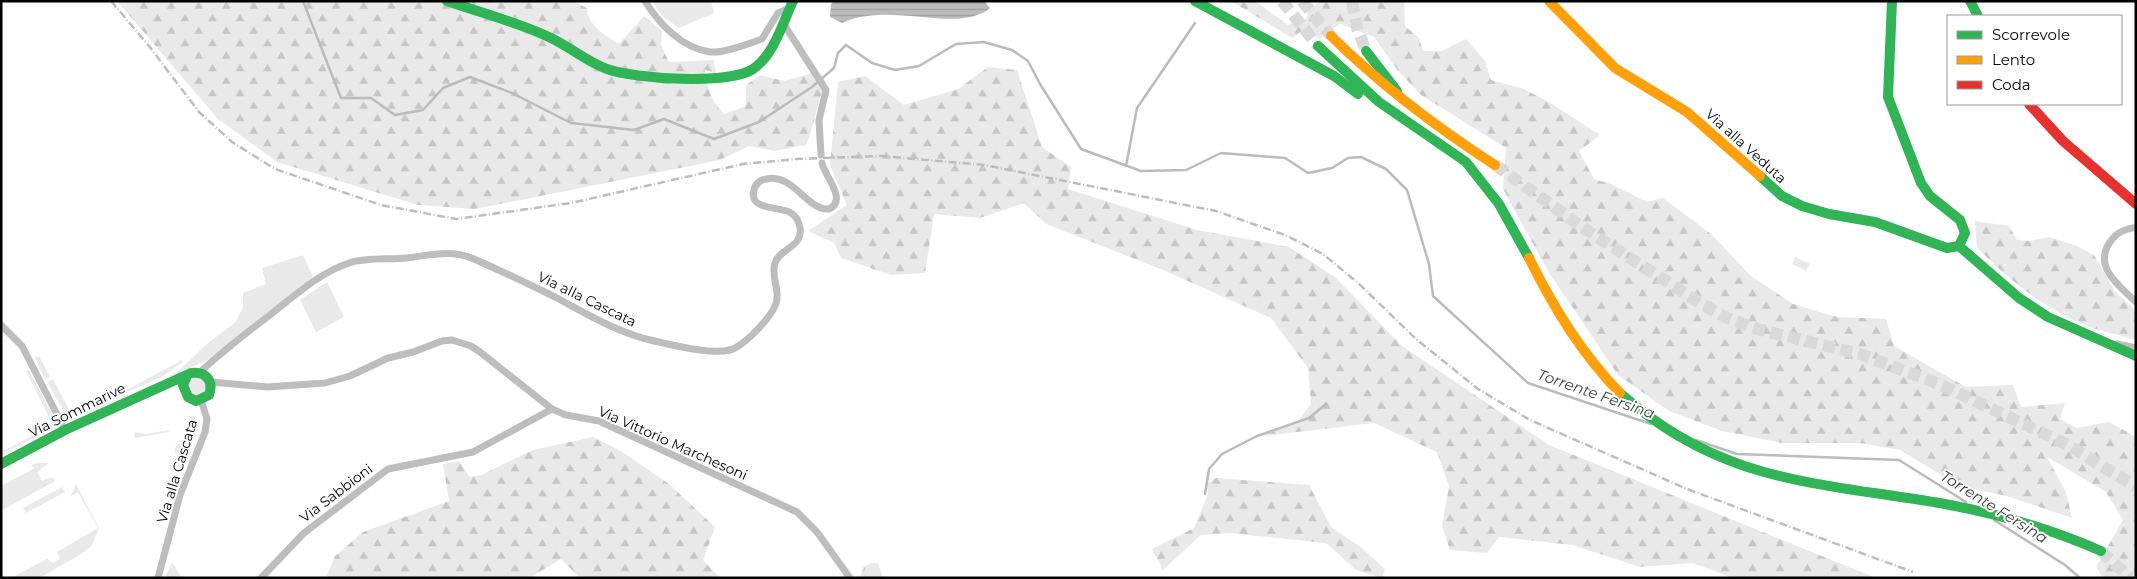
<svg xmlns="http://www.w3.org/2000/svg" width="2137" height="579" viewBox="0 0 2137 579" font-family="Montserrat,sans-serif">
<style>
.green{fill:#e9e9e9}
.forest{fill:url(#forest-firs)}
.park{fill:url(#park-tufts)}
.water{fill:url(#water-rules)}
.lines{fill:none;stroke-linecap:round;stroke-linejoin:round}
.stream{stroke:#bbb;stroke-width:2.5}
.highway-tunnel{stroke:#d9d9d9;stroke-width:12;stroke-dasharray:12 6;stroke-linecap:butt}
.street{stroke:#bdbdbd;stroke-width:7}
.fast{stroke:#30b455;stroke-width:10}
.slow{stroke:#ff9f0a;stroke-width:10}
.jam{stroke:#e5322d;stroke-width:10}
.rail{stroke:#bdbdbd;stroke-width:2.5;stroke-dasharray:8 2.5 1 2.5;stroke-linecap:butt}
.labels{text-anchor:middle;stroke-width:4;stroke-linejoin:round;paint-order:stroke}
.street-label{font-size:14px;fill:#000;stroke:#fff}
.water-label{font-size:15px;font-style:italic;fill:#3f3f3f;stroke:#fff}
</style>
<defs>
<pattern id="forest-firs" width="22" height="20" patternUnits="userSpaceOnUse" patternTransform="scale(1.25)"><rect width="22" height="20" fill="#e9e9e9"/><path d="M5 1l3.5 6h-7zM16 11l3.5 6h-7z" fill="#c6c6c6"/></pattern>
<pattern id="park-tufts" width="24" height="20" patternUnits="userSpaceOnUse" patternTransform="scale(1.25)"><rect width="24" height="20" fill="#e9e9e9"/><path d="M3 7l-1-3M5 7V3M7 7l1-3M15 17l-1-3M17 17v-4M19 17l1-3" fill="none" stroke="#c6c6c6"/></pattern>
<pattern id="water-rules" width="6" height="5" patternUnits="userSpaceOnUse" patternTransform="scale(1.25)"><rect width="6" height="5" fill="#bbb"/><path d="M0 2.5h6" fill="none" stroke="#9f9f9f"/></pattern>
</defs>
<rect width="100%" height="100%" fill="#fff"/>
<!-- green -->
<g class="green">
<polygon points="652,1 711,1 714,13 679,28 662,16"/>
<polygon points="303,255 313,277 209,359 173,376 208,343 236,322 243,307 243,293 266,284 262,268"/>
<polygon points="327,282 344,317 316,332 300,300"/>
<polygon points="39,356 50,377 45,379 35,358"/>
<polygon points="182,360 183,362 160,378 112,398"/>
<polygon points="29,370 52,414 53,420 51,421 26,371"/>
<polygon points="199,376 206,382 206,392 200,396 190,394 187,382"/>
<polygon points="53,379 71,413 66,415 47,382"/>
<path d="M192 415C198 430 190 448 175 453V448C188 436 187 430 192 415Z"/>
<polygon points="53,425 51,429 1,455 1,452"/>
<polygon points="168,430 169,432 135,438 134,432 146,434"/>
<polygon points="39,463 49,463 37,472 42,481 52,477 55,481 1,511 1,486 35,468 31,465"/>
<polygon points="76,484 99,528 91,547 78,556 39,578 11,578 47,559 53,563 60,559 57,552 98,528 78,492 71,496"/>
<polygon points="62,487 65,492 26,513 23,508"/>
<polygon points="172,562 182,578 165,578"/>
</g>
<!-- forest -->
<g class="forest">
<path d="M117 1H573L587 8C588 26 605 35 619 44L644 16 662 31 661 45 669 62 714 60 716 73 705 70C708 90 710 99 724 114L746 106V85L760 75 784 81 812 73 823 90C816 108 814 127 806 145L774 151 749 146 720 160 475 209 418 205 277 162 218 119Z"/>
<polygon points="1231,1 1255,1 1288,25 1307,18 1308,9 1321,1 1404,1 1405,26 1419,38 1423,51 1442,51 1466,39 1485,61 1491,80 1524,89 1549,102 1600,135 1579,151 1594,179 1611,184 1647,202 1663,198 1711,234 1751,276 1793,304 1837,317 1886,319 1894,346 1966,387 2013,385 2021,407 2065,403 2060,419 2077,428 2109,422 2136,437 2136,578 2103,578 2096,567 2123,520 2106,492 2047,457 2066,492 2072,518 2007,496 1961,487 1900,450 1860,443 1782,443 1722,431 1669,411 1618,375 1548,271 1503,189 1506,148 1421,95 1398,71 1374,37 1340,24 1319,39 1309,26 1292,38"/>
<polygon points="988,67 1017,70 1042,147 1071,167 1068,189 1197,230 1289,247 1336,278 1402,346 1549,445 1876,578 1733,578 1693,563 1640,567 1572,545 1499,537 1487,553 1450,550 1442,526 1449,486 1437,452 1374,423 1263,436 1299,420 1311,404 1308,368 1271,318 1163,270 1046,224 1024,203 980,218 934,214 925,273 891,275 841,258 834,243 808,231 847,205 830,165 838,82 865,76 904,105 958,89"/>
<path d="M1975 221 2009 226 2017 240 2030 241 2049 237 2077 246 2094 255 2114 290 2136 311V340C2120 335 2103 332 2087 326 2043 308 2011 281 1977 248Z"/>
<polygon points="593,437 621,451 669,484 715,527 703,560 720,578 580,578 561,559 529,578 326,578 335,556 363,532 449,501 443,464 459,461 470,477 481,475 533,450"/>
<polygon points="1216,478 1309,485 1331,527 1362,548 1385,569 1382,578 1356,570 1326,543 1229,533 1201,535 1163,570 1152,549 1194,528 1208,494 1208,483"/>
</g>
<!-- park -->
<g class="park">
<polygon points="1795,257 1810,264 1806,271 1792,264"/>
<polygon points="872,563 878,563 883,578 860,578 863,567"/>
</g>
<!-- water -->
<path class="water" d="M834 1H984L990 8C958 35 891 0 842 23L830 17 831 4Z"/>
<g class="lines">
<!-- stream -->
<g class="stream">
<polyline points="303,1 341,98 371,98 395,115 423,110 443,88 470,77 512,93 571,123 634,130 664,119 714,139 759,122 812,87 834,68 838,53 846,45 872,63 895,70 919,66 956,44 984,42 1012,50 1028,61 1040,84 1081,149 1141,171 1186,170 1221,153 1285,158 1308,173 1332,168 1348,158 1361,157 1386,169 1407,190 1429,264 1433,296 1528,383 1651,424"/>
<polyline points="1126,166 1137,108 1195,23"/>
<polyline points="1696,440 1737,454 1899,460 1966,502"/>
<polyline points="1205,494 1209,469 1222,454 1257,436 1309,418 1326,404"/>
<polyline points="1994,520 2065,565 2080,578"/>
</g>
<!-- highway-tunnel -->
<g class="highway-tunnel">
<polyline points="1282,1 1318,46"/>
<polyline points="1302,1 1331,36"/>
<polyline points="1352,1 1357,28 1366,51"/>
<polyline points="1495,165 1588,231 1700,303 1727,318 1757,329 1860,354 1939,384 2066,444 2136,487"/>
<polyline points="2101,551 2130,578"/>
</g>
<!-- street -->
<g class="street">
<path d="M645 1C659 24 682 48 710 52 725 53 748 44 762 39L778 13 785 10 788 12"/>
<polyline points="783,23 826,90 819,120 821,155"/>
<path d="M2136 228C2130 227 2119 232 2115 236 2089 263 2116 283 2136 302"/>
<polyline points="1,325 22,346 65,430"/>
<polyline points="2117,344 2136,348"/>
<path d="M200 372C222 352 246 333 270 315 294 296 319 273 349 263 367 257 389 260 407 258 430 255 452 249 474 259 501 271 529 284 555 297 587 314 618 333 654 341 673 345 711 355 730 350 744 346 777 313 777 298 778 286 771 274 775 263 780 248 803 247 800 228 799 222 796 216 791 213 781 206 748 211 754 190 755 185 758 182 762 180 792 169 806 211 829 209 848 200 825 177 822 163"/>
<polyline points="211,382 267,387 325,383 350,376 388,358 413,352 442,341 452,340 471,346 480,352 552,409 566,415 599,421 797,512 817,532 850,578"/>
<polyline points="158,578 180,495 205,432 207,419 201,400"/>
<polyline points="261,578 304,533 388,469 473,452 552,409"/>
</g>
<!-- fast -->
<g class="fast">
<path d="M447 1C481 13 518 22 551 38 570 47 587 62 607 69 635 79 729 85 753 69 774 55 783 22 793 1"/>
<polyline points="1195,1 1334,76 1358,94"/>
<polyline points="1892,1 1888,97 1921,183 1930,196 1960,220 1965,233 1959,246"/>
<polyline points="1970,1 1978,16"/>
<polyline points="1318,46 1379,102 1466,162 1499,204 1529,258"/>
<polyline points="1366,51 1397,91"/>
<polyline points="1760,176 1782,196 1802,206 1829,214 1875,222 1947,248 1959,246"/>
<polyline points="1959,246 2019,298 2048,317 2136,356"/>
<path d="M1620 393C1722 484 1818 482 1945 504 1999 514 2051 529 2101 551"/>
<path d="M1 464 65 430 191 373C206 371 214 381 209 395L196 401 188 397 183 385 187 376"/>
</g>
<!-- slow -->
<g class="slow">
<polyline points="1549,1 1615,68 1687,112 1760,176"/>
<path d="M1331 36C1381 85 1436 127 1495 165"/>
<path d="M1529 258C1554 308 1581 353 1620 393"/>
</g>
<!-- jam -->
<polyline class="jam" points="2029,104 2063,141 2136,204"/>
<!-- rail -->
<polyline class="rail" points="111,1 149,46 199,112 232,142 275,169 381,205 456,219 571,203 743,164 797,159 882,156 984,165 1216,211 1285,235 1323,254 1358,283 1416,339 1478,389 1530,420 1687,489 1913,572"/>
</g>
<g class="labels">
<!-- street labels -->
<g class="street-label">
<text transform="translate(1746 146) rotate(42)" y="5">Via alla Veduta</text>
<text transform="translate(587 299) rotate(26)" y="5">Via alla Cascata</text>
<text transform="translate(77 410) rotate(-26)" y="5">Via Sommarive</text>
<text transform="translate(673 443) rotate(24)" y="5">Via Vittorio Marchesoni</text>
<text transform="translate(177 471) rotate(-73)" y="5">Via alla Cascata</text>
<text transform="translate(336 493) rotate(-37)" y="5">Via Sabbioni</text>
</g>
<!-- water labels -->
<g class="water-label">
<text transform="translate(1596 394) rotate(19)" y="5">Torrente Fersina</text>
<text transform="translate(1994 507) rotate(32)" y="5">Torrente Fersina</text>
</g>
</g>
<!-- border -->
<rect width="2137" height="579" fill="none" stroke="#000000" stroke-width="5"/>
<!-- legend -->
<rect x="1947" y="15" width="175" height="90" fill="#ffffff" stroke="#999999"/>
<rect x="1957" y="31" width="25" height="8" fill="#30b455" stroke="#999999"/>
<text x="1992" y="40" font-size="15" fill="#000000">Scorrevole</text>
<rect x="1957" y="56" width="25" height="8" fill="#ff9f0a" stroke="#999999"/>
<text x="1992" y="65" font-size="15" fill="#000000">Lento</text>
<rect x="1957" y="81" width="25" height="8" fill="#e5322d" stroke="#999999"/>
<text x="1992" y="90" font-size="15" fill="#000000">Coda</text>
</svg>
